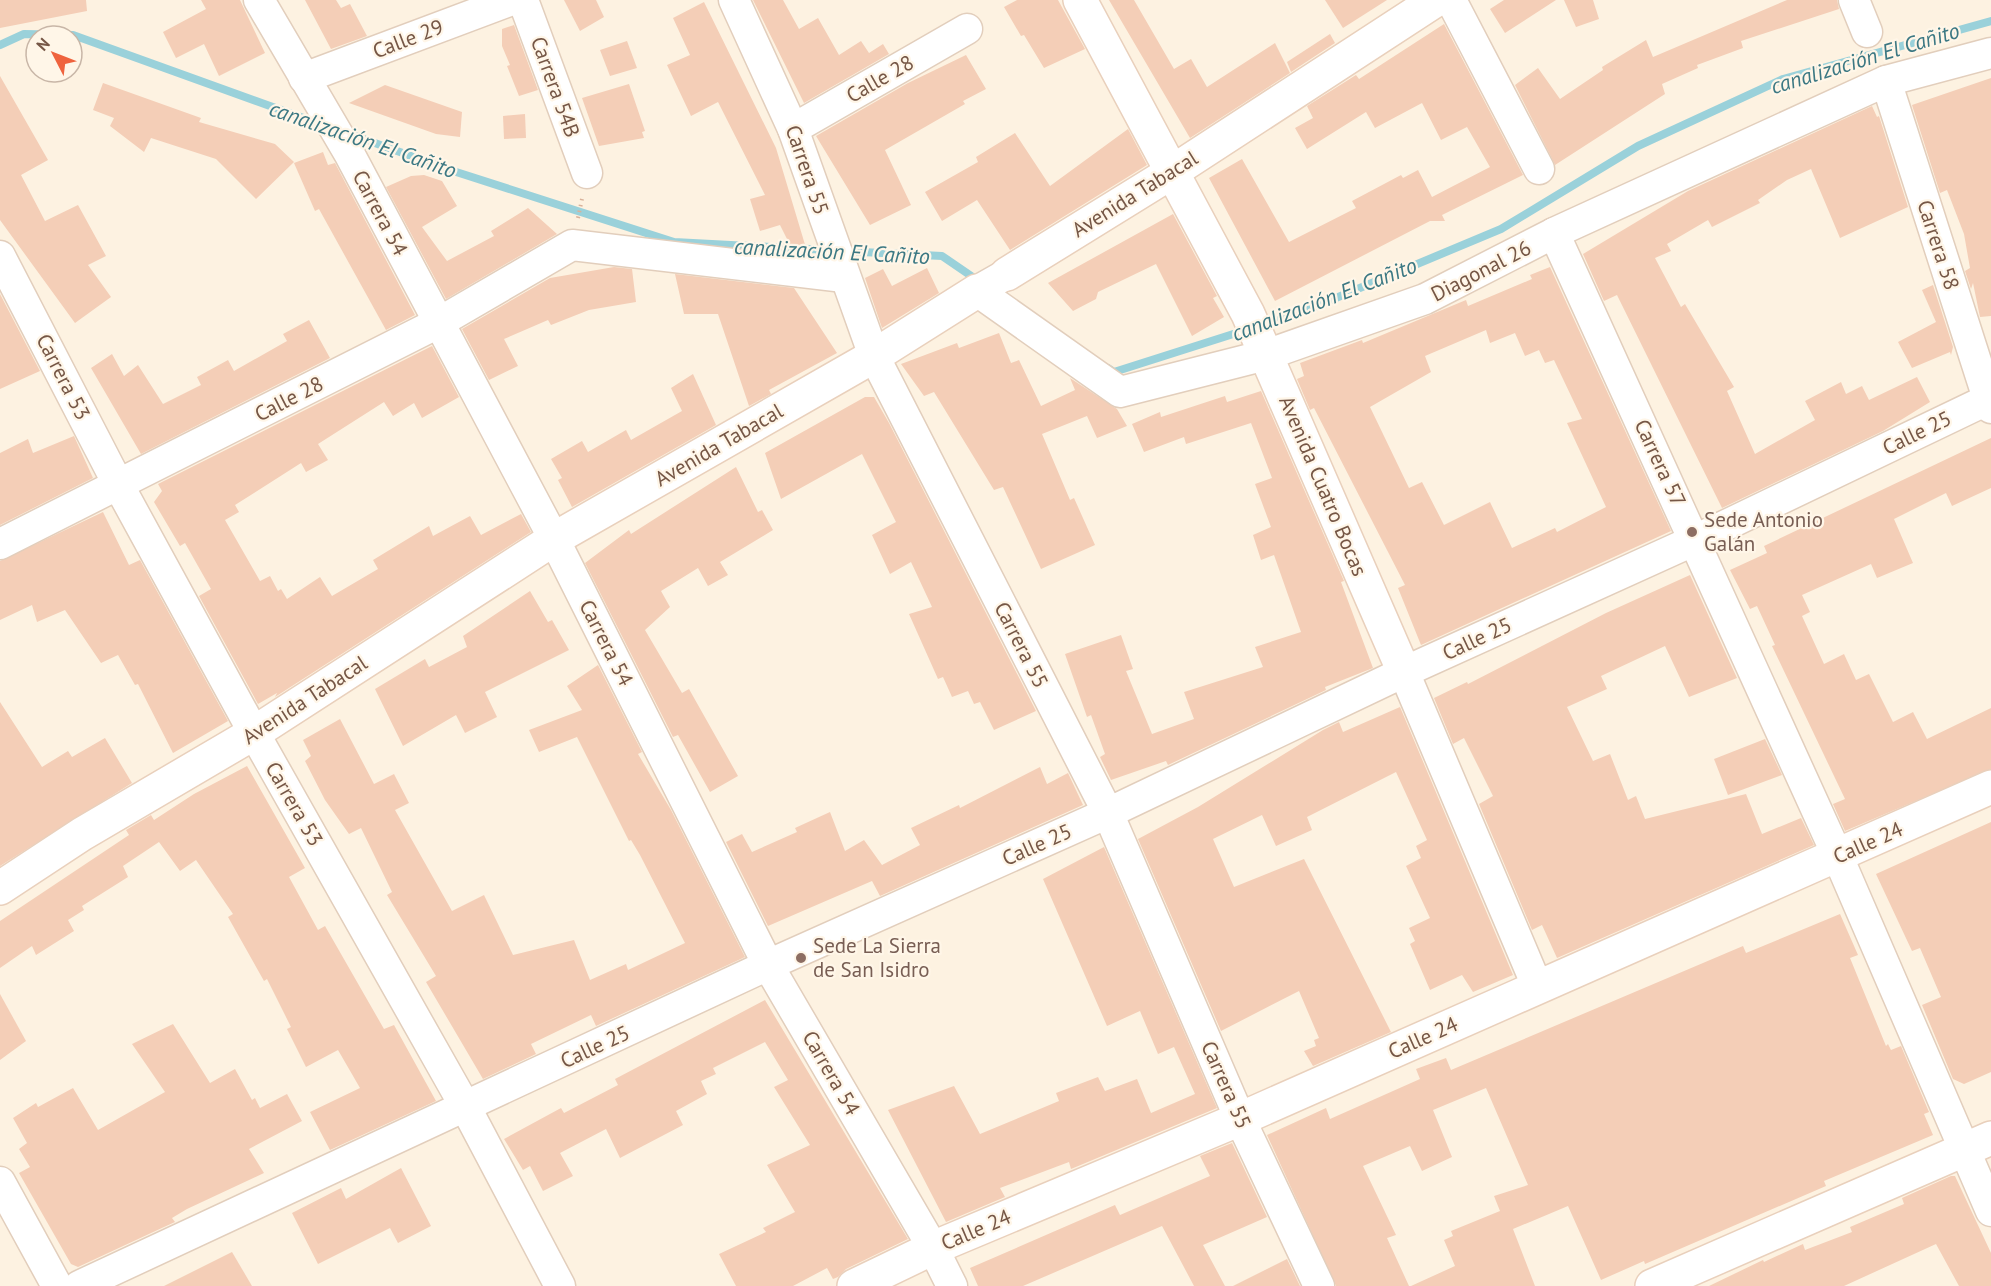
<svg xmlns="http://www.w3.org/2000/svg" width="1991" height="1286" viewBox="0 0 1991 1286" font-family="'PT Sans',sans-serif">
<style>
.lines{fill:none;stroke-linecap:round;stroke-linejoin:round}
.stream{stroke:#9ad1da;stroke-width:8}
.building{fill:#f4ceb7;fill-rule:evenodd}
.street-casing{stroke:#e2cebc;stroke-width:33}
.secondary-casing{stroke:#e9d0bc;stroke-width:36}
.path{stroke:#d9b29a;stroke-width:4;stroke-dasharray:1.5 4.5;stroke-linecap:butt}
.street{stroke:#fff;stroke-width:30}
.secondary{stroke:#fff;stroke-width:33}
.education-dot{fill:#8d6e63;stroke:#fff6e8;stroke-width:2}
.labels{text-anchor:middle;stroke-width:4.5;stroke-linejoin:round;paint-order:stroke}
.street-label{font-size:21px;fill:#765746;stroke:#fff6e8}
.education-label{font-size:21px;fill:#785e54;stroke:#fff6e8;text-anchor:start}
.water-label{font-size:22px;font-style:italic;fill:#3c7883;stroke:#fff6e8}
</style>
<rect width="100%" height="100%" fill="#fdf2e1"/>
<g class="lines">
<!-- stream -->
<g class="stream">
<polyline points="0,45 24,34 73,35 323,125"/>
<polyline points="347,133 450,170 674,242 829,250"/>
<polyline points="842,251 942,256 980,282"/>
<polyline points="1261,326 1300,313 1501,229 1638,146 1783,79 1991,21"/>
<polyline points="1108,368 1114,372 1249,329"/>
</g>
</g>
<!-- building -->
<g class="building">
<polygon points="0,0 86,0 87,11 0,28"/>
<polygon points="201,0 240,0 265,53 219,76 204,44 176,58 163,32 206,9"/>
<polygon points="305,0 336,0 341,8 350,4 367,36 331,49"/>
<polygon points="564,0 596,0 604,17 580,31"/>
<polygon points="753,0 783,0 799,29 818,18 839,55 861,41 869,53 883,44 889,54 804,103"/>
<polygon points="1017,0 1058,0 1085,49 1044,68 1024,35 1021,36 1004,7"/>
<polygon points="1109,0 1134,0 1174,69 1191,59 1207,87 1275,43 1290,73 1190,138"/>
<polygon points="1325,0 1387,0 1343,28"/>
<polygon points="1504,0 1556,0 1505,33 1490,9"/>
<polygon points="1564,0 1593,0 1599,19 1576,27"/>
<polygon points="1787,0 1837,0 1839,9 1741,41 1743,48 1697,65 1698,68 1662,84 1665,94 1555,165 1515,85 1538,68 1560,99 1603,70 1602,67 1646,40 1653,57"/>
<polygon points="704,2 776,148 806,248 794,253 780,225 760,231 750,199 765,195 718,102 691,116 667,65 690,55 673,18"/>
<polygon points="1444,24 1523,175 1442,215 1445,221 1430,221 1275,301 1209,178 1242,159 1289,242 1356,208 1352,201 1401,175 1403,178 1418,170 1432,197 1490,167 1467,127 1441,140 1422,103 1375,128 1366,112 1307,149 1295,128 1313,118 1307,106 1356,75 1359,79"/>
<polygon points="514,25 538,90 519,96 507,66 510,65 502,46 502,29"/>
<polygon points="1330,34 1335,43 1291,72 1287,62"/>
<polygon points="627,41 637,68 610,76 600,50"/>
<polygon points="966,55 986,89 963,101 965,104 885,150 911,205 870,225 816,136 908,83"/>
<polygon points="0,76 48,160 21,175 45,221 78,205 106,256 88,265 111,297 75,323 0,220"/>
<polygon points="1991,78 1991,316 1980,317 1973,283 1971,289 1965,271 1970,268 1964,234 1947,190 1940,193 1912,105"/>
<polygon points="103,83 201,118 199,122 275,144 294,162 256,199 216,159 151,138 144,152 110,126 114,118 93,110"/>
<polygon points="629,84 645,131 642,132 644,138 599,146 582,98"/>
<polygon points="385,85 462,112 460,137 436,134 349,103"/>
<polygon points="1872,106 1877,117 1879,116 1908,207 1840,238 1811,169 1787,180 1758,200 1760,203 1712,227 1708,220 1667,244 1671,251 1655,258 1681,307 1685,304 1734,387 1727,391 1755,454 1815,420 1805,401 1841,382 1846,394 1862,386 1869,400 1917,377 1930,402 1883,431 1722,508 1617,295 1604,301 1583,254 1688,191"/>
<polygon points="525,114 526,138 504,139 503,116"/>
<polygon points="1128,129 1147,165 1010,250 977,200 942,221 925,192 978,162 976,157 1015,133 1050,186"/>
<polygon points="323,152 328,165 335,163 415,315 386,330 319,209 315,211 294,163"/>
<polygon points="424,175 442,181 457,206 422,227 447,261 494,236 491,231 528,208 557,234 446,299 386,187 411,176"/>
<polygon points="1173,214 1217,296 1213,298 1224,317 1192,336 1156,264 1098,292 1096,299 1073,311 1048,283"/>
<polygon points="614,267 632,269 636,302 589,310 551,325 548,320 504,339 518,366 489,380 462,329 550,278"/>
<path d="M1550 267 1671 531 1421 645 1398 588 1405 585 1314 408 1310 410 1297 379 1304 376 1300 363 1362 340 1363 343 1466 300 1468 306 1532 279 1530 275ZM1486 330 1490 343 1515 333 1525 356 1539 350 1545 363 1554 360 1582 419 1567 423 1606 507 1557 532 1555 528 1512 548 1490 502 1444 525 1422 482 1409 488 1370 407 1431 372 1425 356Z"/>
<polygon points="927,268 939,293 882,328 865,278 883,269 892,286"/>
<polygon points="675,274 794,288 837,353 769,390 771,394 749,406 718,314 684,314"/>
<polygon points="1933,285 1953,347 1951,355 1950,352 1912,368 1898,342 1936,322 1922,290"/>
<polygon points="0,294 40,371 0,389"/>
<polygon points="309,320 330,358 141,454 91,368 112,354 124,376 138,365 163,404 201,385 197,377 228,360 234,371 287,341 283,334"/>
<polygon points="999,333 1011,363 1019,360 1041,406 1075,390 1070,378 1117,409 1127,426 1097,438 1087,416 1042,434 1070,500 1074,498 1095,545 1041,569 1003,487 994,490 934,392 924,396 901,364 957,343 959,348"/>
<polygon points="432,346 459,397 422,418 414,403 393,416 384,402 318,444 328,460 306,472 301,463 235,505 239,512 225,520 260,581 270,576 278,591 281,589 287,599 320,577 332,596 378,569 373,560 429,526 433,536 470,516 481,535 521,514 531,532 275,697 277,693 258,704 199,596 211,589 185,543 180,546 154,502 162,491 158,484"/>
<polygon points="693,374 716,425 572,507 558,480 562,478 551,459 582,441 588,452 626,430 631,440 682,411 671,388"/>
<polygon points="1261,391 1344,581 1341,582 1373,668 1325,687 1326,690 1168,765 1166,761 1111,780 1100,757 1105,754 1091,715 1087,717 1065,654 1121,635 1133,669 1126,671 1152,734 1194,719 1184,692 1263,667 1255,647 1301,632 1274,555 1261,560 1253,535 1271,527 1255,484 1272,478 1251,423 1186,444 1184,437 1144,452 1132,424 1160,412 1161,417 1225,396 1227,402"/>
<polygon points="865,397 874,397 889,423 1036,711 994,730 980,702 974,704 968,691 952,697 943,677 938,679 909,614 932,607 911,562 890,574 872,535 896,522 862,454 781,499 765,453"/>
<polygon points="74,436 93,478 0,525 0,453 28,439 33,453"/>
<polygon points="1991,438 1991,488 1952,506 1946,493 1894,519 1913,563 1877,578 1871,564 1802,595 1810,612 1802,616 1824,664 1844,654 1856,680 1869,674 1893,722 1913,712 1927,739 1991,708 1991,769 1845,831 1833,804 1845,799 1772,646 1775,645 1757,606 1750,609 1730,570 1767,553 1764,546"/>
<polygon points="736,467 758,512 762,510 773,530 720,562 728,575 708,586 698,568 661,591 670,607 645,630 682,693 689,689 738,776 710,792 678,735 673,737 585,563 629,530 631,534"/>
<polygon points="103,512 129,565 140,560 228,721 173,753 138,684 135,685 118,655 101,663 65,610 37,622 32,605 0,620 0,561"/>
<polygon points="1690,575 1737,678 1689,697 1665,646 1601,676 1607,689 1567,707 1593,761 1610,754 1628,800 1636,796 1645,819 1746,794 1762,834 1801,818 1814,845 1557,958 1542,925 1532,930 1479,804 1493,796 1464,738 1453,744 1434,698 1467,682 1468,684 1606,613"/>
<polygon points="530,591 548,622 552,620 569,650 485,692 497,717 465,733 456,715 403,746 375,689 425,659 429,667 467,647 463,636"/>
<polygon points="598,665 642,752 638,754 671,810 745,957 596,1026 591,1015 531,1044 536,1054 483,1079 426,982 436,976 387,895 392,892 361,828 349,834 325,800 305,761 311,756 303,740 340,719 374,784 394,774 409,803 395,810 452,911 484,895 513,955 574,940 590,980 626,964 628,970 685,943 640,855 631,840 629,841 577,737 539,752 529,730 582,710 567,686"/>
<polygon points="0,702 42,767 68,751 72,757 105,738 132,783 0,866"/>
<polygon points="1400,707 1513,975 1473,992 1462,975 1430,990 1410,944 1415,941 1409,928 1430,918 1406,866 1421,858 1416,846 1427,840 1396,772 1307,817 1312,830 1276,846 1262,815 1213,839 1234,887 1304,859 1391,1032 1313,1066 1304,1051 1316,1046 1314,1040 1319,1038 1299,991 1221,1031 1138,839 1198,807 1323,730 1339,722 1343,732"/>
<polygon points="1765,739 1782,775 1728,795 1714,759"/>
<polygon points="247,766 305,868 289,877 318,930 325,926 384,1029 394,1025 436,1101 330,1150 310,1112 360,1088 338,1050 306,1067 287,1029 291,1027 267,979 264,981 228,917 233,914 196,860 180,871 159,842 123,866 128,877 82,906 84,910 68,920 74,931 36,955 32,946 0,968 0,921 129,835 126,830 151,815 154,820 194,794"/>
<polygon points="1040,767 1047,784 1068,773 1083,805 880,896 872,881 768,926 726,842 742,834 752,852 797,832 795,828 830,812 845,851 864,840 882,865 920,845 911,828 959,805 960,808"/>
<polygon points="1991,822 1991,1072 1964,1084 1953,1079 1922,1005 1941,997 1920,948 1912,951 1876,874"/>
<polygon points="1104,847 1217,1108 1071,1169 1069,1162 1000,1188 1005,1197 946,1222 888,1110 954,1086 980,1134 1059,1101 1056,1093 1098,1077 1105,1091 1137,1079 1151,1113 1195,1094 1174,1047 1158,1054 1140,1011 1107,1026 1043,879"/>
<polygon points="1840,914 1858,955 1850,958 1886,1046 1888,1044 1891,1050 1901,1046 1929,1112 1924,1114 1933,1135 1824,1181 1826,1186 1645,1264 1644,1261 1601,1280 1568,1206 1513,1229 1535,1286 1411,1286 1455,1266 1444,1240 1453,1236 1451,1231 1500,1211 1494,1196 1528,1185 1486,1088 1433,1110 1452,1157 1422,1171 1410,1146 1363,1166 1396,1235 1387,1238 1409,1286 1336,1286 1267,1135 1326,1108 1330,1119 1420,1079 1416,1069 1446,1058 1451,1070 1743,946 1746,953"/>
<polygon points="0,994 26,1041 0,1060"/>
<polygon points="765,1000 908,1239 846,1269 838,1277 833,1279 827,1268 793,1286 736,1286 719,1254 766,1232 763,1228 795,1212 767,1165 810,1145 774,1087 788,1080 765,1042 713,1068 716,1074 701,1081 707,1094 676,1111 683,1125 620,1158 606,1129 560,1153 573,1176 543,1191 530,1166 523,1170 504,1139 561,1108 564,1113 618,1085 615,1079"/>
<polygon points="173,1024 210,1083 235,1069 252,1100 255,1098 260,1108 287,1094 302,1121 249,1149 264,1173 187,1209 172,1218 175,1222 164,1227 78,1267 71,1264 19,1173 30,1167 19,1149 27,1143 13,1118 36,1103 38,1107 73,1088 98,1130 165,1092 132,1044"/>
<polygon points="1232,1143 1267,1217 1203,1245 1225,1286 1194,1286 1162,1226 1023,1286 978,1286 970,1268 1115,1205 1120,1215 1210,1176 1200,1156"/>
<polygon points="401,1168 431,1226 398,1243 390,1228 318,1264 292,1213 341,1188 346,1199"/>
<polygon points="1951,1176 1955,1176 1991,1253 1991,1286 1959,1286 1936,1244 1844,1286 1709,1286 1763,1260 1764,1262 1803,1244 1805,1250 1852,1232 1850,1227 1904,1204 1902,1198"/>
<polygon points="232,1252 252,1286 164,1286"/>
<polygon points="1287,1259 1300,1286 1233,1286"/>
</g>
<g class="lines">
<defs>
<g id="street">
<polyline points="259,0 350,155 554,539 768,965 933,1248 952,1286"/>
<polyline points="523,0 587,173"/>
<polyline points="734,0 793,129 874,356 1108,813 1240,1119 1319,1286"/>
<polyline points="1451,0 1539,169"/>
<polyline points="1854,0 1867,32"/>
<polyline points="304,78 512,0"/>
<polyline points="1886,81 1991,408"/>
<polyline points="793,129 967,29"/>
<polyline points="1554,233 1838,857 1991,1211"/>
<polyline points="0,256 119,486 254,733 466,1108 560,1286"/>
<polyline points="1007,274 977,291 1120,392 1266,355 1425,299 1554,233 1886,81 1991,53"/>
<polyline points="0,544 438,323 572,245 844,277"/>
<polyline points="1404,672 1537,986"/>
<polyline points="0,1182 57,1286"/>
<polyline points="79,1286 768,965 1108,813 1404,672 1695,540 1991,398"/>
</g>
<g id="secondary">
<polyline points="1080,0 1248,314 1404,672"/>
<polyline points="1007,274 1172,172 1436,0"/>
<polyline points="0,888 82,834 254,733 554,539 874,356 977,291"/>
<polyline points="854,1286 933,1248 1240,1119 1991,787"/>
<polyline points="1652,1286 1991,1138"/>
</g>
</defs>
<!-- street casing -->
<use href="#street" class="street-casing"/>
<!-- secondary casing -->
<use href="#secondary" class="secondary-casing"/>
<!-- path -->
<polyline class="path" points="578,218 582,199"/>
<!-- street -->
<use href="#street" class="street"/>
<!-- secondary -->
<use href="#secondary" class="secondary"/>
</g>
<!-- markers -->
<g class="education-dot">
<circle cx="1692" cy="532" r="6"/>
<circle cx="801" cy="958" r="6"/>
</g>
<g class="labels">
<!-- street labels -->
<g class="street-label">
<text transform="translate(408 39) rotate(-21)" y="7">Calle 29</text>
<text transform="translate(880 79) rotate(-30)" y="7">Calle 28</text>
<text transform="translate(555 87) rotate(70)" y="7">Carrera 54B</text>
<text transform="translate(807 170) rotate(71)" y="7">Carrera 55</text>
<text transform="translate(1135 194) rotate(-32)" y="7">Avenida Tabacal</text>
<text transform="translate(380 213) rotate(62)" y="7">Carrera 54</text>
<text transform="translate(1938 245) rotate(72)" y="7">Carrera 58</text>
<text transform="translate(1481 271) rotate(-27)" y="7">Diagonal 26</text>
<text transform="translate(63 377) rotate(63)" y="7">Carrera 53</text>
<text transform="translate(289 399) rotate(-27)" y="7">Calle 28</text>
<text transform="translate(1917 433) rotate(-26)" y="7">Calle 25</text>
<text transform="translate(719 445) rotate(-30)" y="7">Avenida Tabacal</text>
<text transform="translate(1660 463) rotate(65)" y="7">Carrera 57</text>
<text transform="translate(1323 486) rotate(67)" y="7">Avenida Cuatro Bocas</text>
<text transform="translate(1477 639) rotate(-25)" y="7">Calle 25</text>
<text transform="translate(606 643) rotate(63)" y="7">Carrera 54</text>
<text transform="translate(1021 645) rotate(63)" y="7">Carrera 55</text>
<text transform="translate(305 700) rotate(-33)" y="7">Avenida Tabacal</text>
<text transform="translate(294 804) rotate(60)" y="7">Carrera 53</text>
<text transform="translate(1868 843) rotate(-24)" y="7">Calle 24</text>
<text transform="translate(1037 845) rotate(-24)" y="7">Calle 25</text>
<text transform="translate(1423 1038) rotate(-24)" y="7">Calle 24</text>
<text transform="translate(595 1047) rotate(-25)" y="7">Calle 25</text>
<text transform="translate(831 1073) rotate(60)" y="7">Carrera 54</text>
<text transform="translate(1226 1085) rotate(66)" y="7">Carrera 55</text>
<text transform="translate(976 1230) rotate(-23)" y="7">Calle 24</text>
</g>
<!-- education labels -->
<g class="education-label">
<text x="1704" y="527">Sede Antonio<tspan x="1704" dy="24">Galán</tspan></text>
<text x="813" y="953">Sede La Sierra<tspan x="813" dy="24">de San Isidro</tspan></text>
</g>
<!-- water labels -->
<g class="water-label">
<text transform="translate(1865 58) rotate(-17)" y="8">canalización El Cañito</text>
<text transform="translate(363 139) rotate(19)" y="8">canalización El Cañito</text>
<text transform="translate(832 251) rotate(3)" y="8">canalización El Cañito</text>
<text transform="translate(1324 299) rotate(-21)" y="8">canalización El Cañito</text>
</g>
</g>
<!-- north arrow -->
<g transform="translate(54 54) rotate(312)"><circle r="28" fill="#fff6e8" stroke="#c8b6a7" stroke-width="1.5"/>
<path d="M0-4.5L10 22L0 15L-10 22Z" fill="#ef633e"/>
<text y="-9" font-size="16" font-weight="bold" text-anchor="middle" fill="#765746">N</text>
</g>
</svg>
